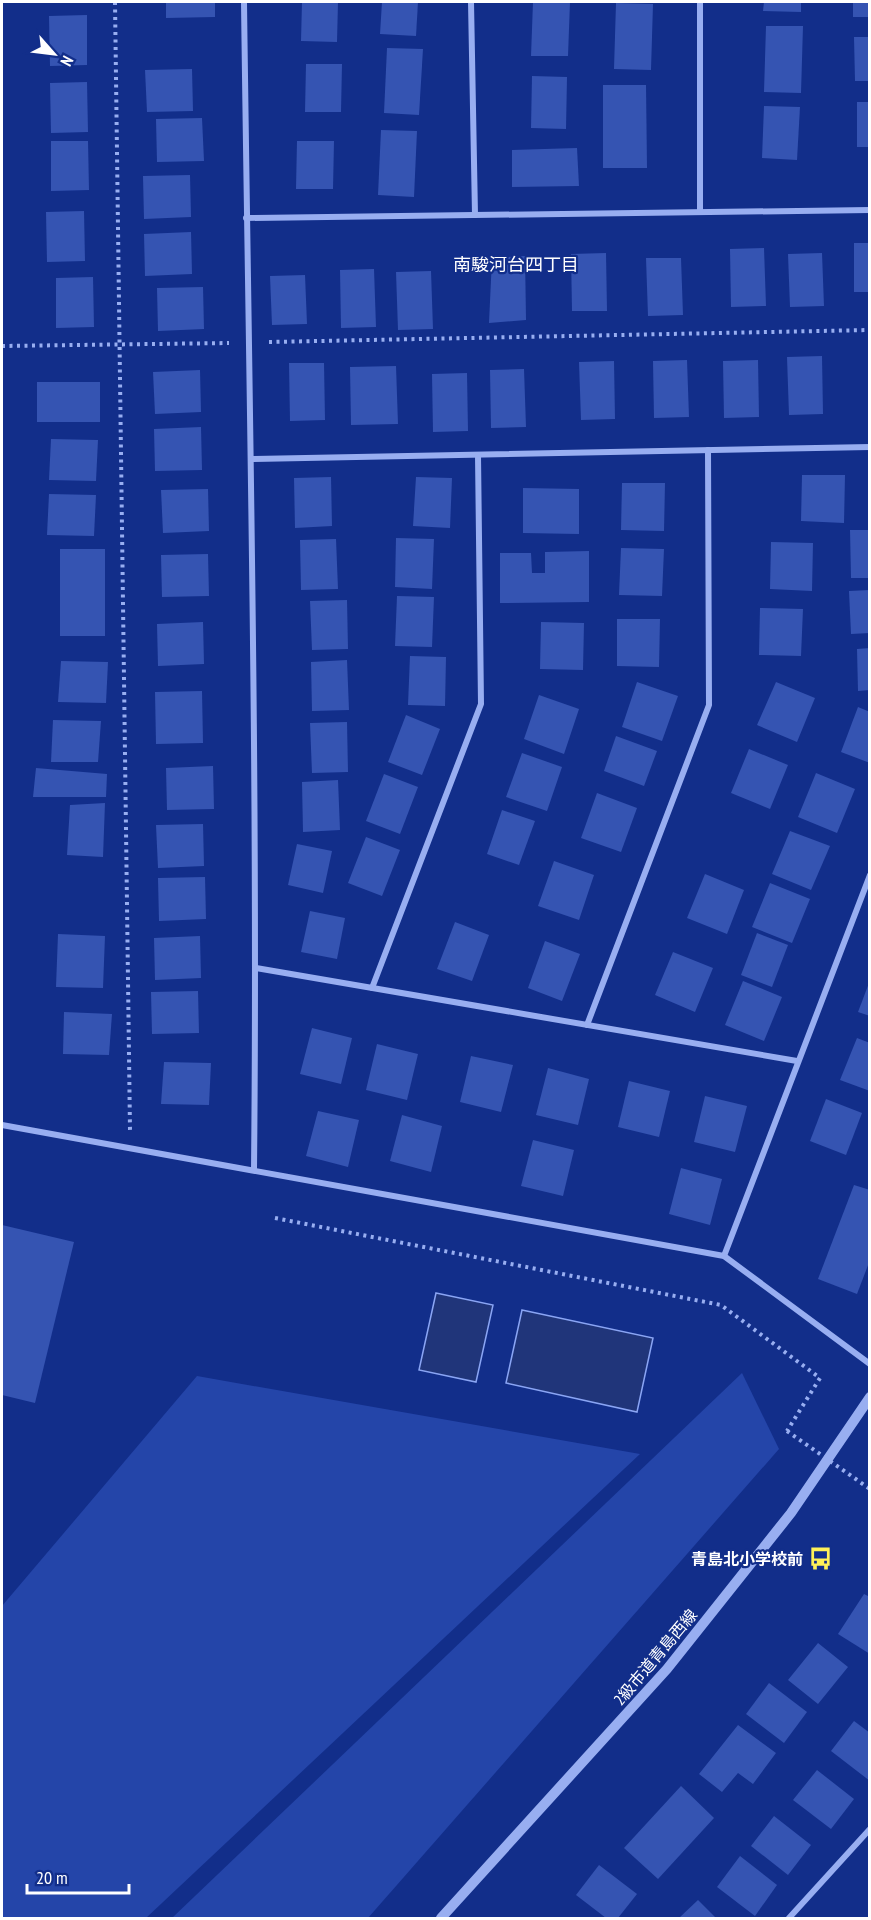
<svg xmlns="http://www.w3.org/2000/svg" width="871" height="1920" viewBox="0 0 871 1920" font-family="'PT Sans Narrow','Noto Sans JP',sans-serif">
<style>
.green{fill:#2445a9}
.water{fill:#20357a;stroke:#8aa5f4;stroke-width:1.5}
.building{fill:#3554b2}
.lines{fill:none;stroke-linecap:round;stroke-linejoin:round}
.path{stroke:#98aef1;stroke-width:4;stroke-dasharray:3 4.5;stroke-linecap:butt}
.minor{stroke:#98aef1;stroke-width:6}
.tertiary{stroke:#98aef1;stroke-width:10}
.path-bridge{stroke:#98aef1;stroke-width:4;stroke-dasharray:3 4.5;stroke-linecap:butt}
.labels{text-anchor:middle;stroke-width:4.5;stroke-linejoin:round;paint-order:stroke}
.poi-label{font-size:16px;font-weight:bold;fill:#fff;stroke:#122e8a;text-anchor:end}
.street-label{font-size:16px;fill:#fff;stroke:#122e8a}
.neighbourhood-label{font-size:18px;fill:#fff;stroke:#122e8a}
</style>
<rect width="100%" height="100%" fill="#122e8a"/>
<!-- green -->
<g class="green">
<polygon points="742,1373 779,1449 368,1918 172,1918"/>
<polygon points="197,1376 640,1454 146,1918 2,1918 2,1606"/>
</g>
<!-- water -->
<g class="water">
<polygon points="436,1293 493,1305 476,1382 419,1370"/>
<polygon points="522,1310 653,1338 637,1412 506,1383"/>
</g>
<!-- building -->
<g class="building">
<polygon points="166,2 215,2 215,17 166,18"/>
<polygon points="302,2 338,2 337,42 301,41"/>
<polygon points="382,2 418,2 416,36 380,34"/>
<polygon points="533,2 570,2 568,56 531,56"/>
<polygon points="764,2 801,2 801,12 763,11"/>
<rect x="853" y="2" width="17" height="15"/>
<polygon points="616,3 653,4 651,70 614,69"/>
<polygon points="87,15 87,65 50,66 49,16"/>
<polygon points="766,26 803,26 801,93 764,92"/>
<polygon points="854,37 870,37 870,81 855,81"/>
<polygon points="387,48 423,49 419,115 384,113"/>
<polygon points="306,64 342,64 341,112 305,112"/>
<polygon points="192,69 193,111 147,112 145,70"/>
<polygon points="532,76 567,77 566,129 531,128"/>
<polygon points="87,82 88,132 51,133 50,83"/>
<polygon points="603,85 646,85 647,168 603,168"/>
<rect x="857" y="102" width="13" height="45"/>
<polygon points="764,106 800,107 797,160 762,158"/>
<polygon points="202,118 204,161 157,162 156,119"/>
<polygon points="381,130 417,131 414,197 378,195"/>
<polygon points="51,141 88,141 89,190 51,191"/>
<polygon points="297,141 334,141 333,189 296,189"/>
<polygon points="577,148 579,186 512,187 512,150"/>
<polygon points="190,175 191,217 144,219 143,176"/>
<polygon points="84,211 85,261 47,262 46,212"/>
<polygon points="191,232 192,274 145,276 144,234"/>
<rect x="854" y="243" width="16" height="49"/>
<polygon points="764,248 766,306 731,307 730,249"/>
<polygon points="606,253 607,311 572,311 571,254"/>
<polygon points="822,253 824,306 790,307 788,254"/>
<polygon points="525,256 526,320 489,323 492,258"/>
<polygon points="646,258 681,258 683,315 648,316"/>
<polygon points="374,269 376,327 341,328 340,270"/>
<polygon points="431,271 433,329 398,330 396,272"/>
<polygon points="305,275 307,324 272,325 270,276"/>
<polygon points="93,277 94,327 56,328 56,278"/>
<polygon points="203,287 204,329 158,331 157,288"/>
<polygon points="822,356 823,414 789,415 787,357"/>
<polygon points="687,360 689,417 654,418 653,361"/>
<polygon points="758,360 759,417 724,418 723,361"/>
<polygon points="614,361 615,419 581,420 579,362"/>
<polygon points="289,363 324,363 325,420 290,421"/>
<polygon points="396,366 398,424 351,425 350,367"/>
<polygon points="524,369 526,427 491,428 490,370"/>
<polygon points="200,370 201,412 155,414 153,372"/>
<polygon points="467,373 468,431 433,432 432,374"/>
<rect x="37" y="382" width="63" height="40"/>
<polygon points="201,427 202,470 155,471 154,429"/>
<polygon points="51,439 98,440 96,481 49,480"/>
<polygon points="802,475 845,475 844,523 801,521"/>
<polygon points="331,477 332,526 295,528 294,478"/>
<polygon points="416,477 452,478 450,528 413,526"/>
<polygon points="622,483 665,483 664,531 621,530"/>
<polygon points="523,488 579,489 579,534 523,533"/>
<polygon points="208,489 209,531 163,533 161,490"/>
<polygon points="49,494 96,495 94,536 47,535"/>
<polygon points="850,530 870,530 870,578 851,578"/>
<polygon points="396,538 434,539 432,589 395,587"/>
<polygon points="336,539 338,589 301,590 300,540"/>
<polygon points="771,542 813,543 812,591 770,589"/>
<polygon points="621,548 664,549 662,596 619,595"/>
<rect x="60" y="549" width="45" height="87"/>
<polygon points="589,551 589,602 500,603 500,553 531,553 532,573 545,573 545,552"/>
<polygon points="208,554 209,596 162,597 161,555"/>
<polygon points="870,590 870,633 851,634 849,591"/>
<polygon points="397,596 434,597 432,647 395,646"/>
<polygon points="347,600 348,649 312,650 310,601"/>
<polygon points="760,608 803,609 801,656 759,655"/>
<polygon points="617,619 660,619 659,667 617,666"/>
<polygon points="203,622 204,664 158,666 157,624"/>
<polygon points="541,622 584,623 583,670 540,669"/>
<polygon points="870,648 870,690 858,691 857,649"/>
<polygon points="410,656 446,657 445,706 408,705"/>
<polygon points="347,660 349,710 312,711 311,662"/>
<polygon points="61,661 108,662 106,703 58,702"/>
<polygon points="637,682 678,696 662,741 622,727"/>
<polygon points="776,682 815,698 797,742 757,725"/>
<polygon points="202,691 203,743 156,744 155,692"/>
<polygon points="539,695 579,709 564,754 524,739"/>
<polygon points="858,707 870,712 870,763 841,752"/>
<polygon points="406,715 440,729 422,775 388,762"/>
<polygon points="53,720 101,721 98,762 51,762"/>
<polygon points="347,722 348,772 312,773 310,723"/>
<polygon points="616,736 657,751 644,786 604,771"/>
<polygon points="749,749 788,765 770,809 731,793"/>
<polygon points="522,753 562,767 547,811 506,797"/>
<polygon points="213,766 214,809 167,810 166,768"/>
<polygon points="36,768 107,774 106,797 33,797"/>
<polygon points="816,773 855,789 837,833 798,817"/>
<polygon points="384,774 418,787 400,834 366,821"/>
<polygon points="338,780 340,830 303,832 302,782"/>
<polygon points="597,793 637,808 621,852 581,838"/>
<polygon points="105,803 103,857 67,855 70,805"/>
<polygon points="502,810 535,821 519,865 487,854"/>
<polygon points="203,824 204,866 158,868 156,825"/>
<polygon points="790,831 830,846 811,890 772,874"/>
<polygon points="366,837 400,850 382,896 348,883"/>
<polygon points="297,844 332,851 323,893 288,885"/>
<polygon points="554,861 594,875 579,920 538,906"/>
<polygon points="705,874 744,890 727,934 687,918"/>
<polygon points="205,877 206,919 159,921 158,878"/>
<polygon points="770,883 810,899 792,943 752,927"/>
<polygon points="310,911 345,918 337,959 301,952"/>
<polygon points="455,922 489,935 472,981 437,969"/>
<polygon points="757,933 788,945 772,987 741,975"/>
<polygon points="58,934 105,936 103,988 56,987"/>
<polygon points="200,936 201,978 155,980 154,938"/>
<polygon points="545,941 580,954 562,1001 528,988"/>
<polygon points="673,952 713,968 695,1012 655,995"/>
<polygon points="743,981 782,997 764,1041 725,1025"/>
<polygon points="869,983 870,983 870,1016 858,1012"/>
<polygon points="198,991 199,1033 152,1034 151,992"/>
<polygon points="64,1012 112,1014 109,1055 63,1054"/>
<polygon points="312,1028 352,1038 341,1084 300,1074"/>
<polygon points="857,1038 870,1043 870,1091 840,1080"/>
<polygon points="377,1044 418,1054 407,1100 366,1090"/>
<polygon points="471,1056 513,1065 501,1112 460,1102"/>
<polygon points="164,1062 211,1063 209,1105 161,1104"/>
<polygon points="548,1068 589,1079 578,1125 536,1115"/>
<polygon points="629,1081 670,1091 659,1137 618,1127"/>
<polygon points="705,1096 747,1106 735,1152 694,1142"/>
<polygon points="826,1099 862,1113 846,1155 810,1141"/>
<polygon points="318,1111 359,1120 348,1167 306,1156"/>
<polygon points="402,1115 442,1126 431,1172 390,1161"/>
<polygon points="533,1140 574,1150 563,1196 521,1186"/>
<polygon points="681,1168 722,1179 710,1225 669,1214"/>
<polygon points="854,1185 870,1190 870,1260 857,1294 818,1279"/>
<polygon points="2,1225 74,1242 35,1403 2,1395"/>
<polygon points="864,1594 870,1597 870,1654 838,1634"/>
<polygon points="818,1643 848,1667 818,1704 788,1680"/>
<polygon points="769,1683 807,1712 784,1743 746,1714"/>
<polygon points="854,1721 870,1733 870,1781 831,1751"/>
<polygon points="738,1725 776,1753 753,1784 738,1773 722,1792 699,1774"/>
<polygon points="817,1770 854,1799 831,1829 793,1800"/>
<polygon points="681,1786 714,1818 658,1879 624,1848"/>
<polygon points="774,1816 811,1845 788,1875 751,1846"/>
<polygon points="740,1856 777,1885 755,1916 717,1887"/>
<polygon points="599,1865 637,1894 618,1918 606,1918 576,1895"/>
<polygon points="698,1900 716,1918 679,1918"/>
</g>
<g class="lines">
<!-- path -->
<g class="path">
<polyline points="115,2 130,1130"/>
<polyline points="269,342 870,330"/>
<polyline points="2,346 229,343"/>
<polyline points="275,1218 721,1305 820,1378 787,1431"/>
</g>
<!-- minor -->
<g class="minor">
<path d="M244 2C249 391 258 781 254 1170"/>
<polyline points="471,2 475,215"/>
<polyline points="700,2 700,212"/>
<polyline points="246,218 870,210"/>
<polyline points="251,459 870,447"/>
<polyline points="256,968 797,1061"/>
<polyline points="372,988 481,704 478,455"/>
<polyline points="587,1025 709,705 708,450"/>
<polyline points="2,1125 724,1256 870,1364"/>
<polyline points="724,1256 870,875"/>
<polyline points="789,1918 870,1829"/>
</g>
<!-- tertiary -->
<polyline class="tertiary" points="441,1918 667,1669 791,1513 870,1397"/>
<!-- path-bridge -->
<polyline class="path-bridge" points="787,1431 870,1489"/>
</g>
<!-- icons -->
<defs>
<symbol id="bus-bare" viewBox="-9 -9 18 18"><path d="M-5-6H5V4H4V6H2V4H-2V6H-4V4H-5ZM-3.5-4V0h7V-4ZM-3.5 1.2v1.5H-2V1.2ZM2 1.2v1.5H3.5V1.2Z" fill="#fff158" stroke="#122e8a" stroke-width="2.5" paint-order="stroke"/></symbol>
</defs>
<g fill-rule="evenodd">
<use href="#bus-bare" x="804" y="1542" width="33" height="33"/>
</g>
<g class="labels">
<!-- poi labels -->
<g class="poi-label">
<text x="803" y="1565">青島北小学校前</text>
</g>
<!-- street labels -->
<g class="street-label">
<text transform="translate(655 1657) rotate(-50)" y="6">2級市道青島西線</text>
</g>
<!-- neighbourhood labels -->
<g class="neighbourhood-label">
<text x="516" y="271">南駿河台四丁目</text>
</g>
</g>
<!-- border -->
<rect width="871" height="1920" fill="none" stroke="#ffffff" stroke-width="6"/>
<!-- north arrow -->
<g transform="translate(54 54) rotate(118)" stroke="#122e8a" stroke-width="4.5" paint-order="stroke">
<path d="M0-4.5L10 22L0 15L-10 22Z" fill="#ffffff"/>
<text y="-9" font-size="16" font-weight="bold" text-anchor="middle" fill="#ffffff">N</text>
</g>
<!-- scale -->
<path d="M27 1884v9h102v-9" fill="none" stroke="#ffffff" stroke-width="3"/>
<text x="36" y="1884" font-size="18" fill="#ffffff" stroke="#122e8a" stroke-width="4.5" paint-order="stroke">20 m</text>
</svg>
